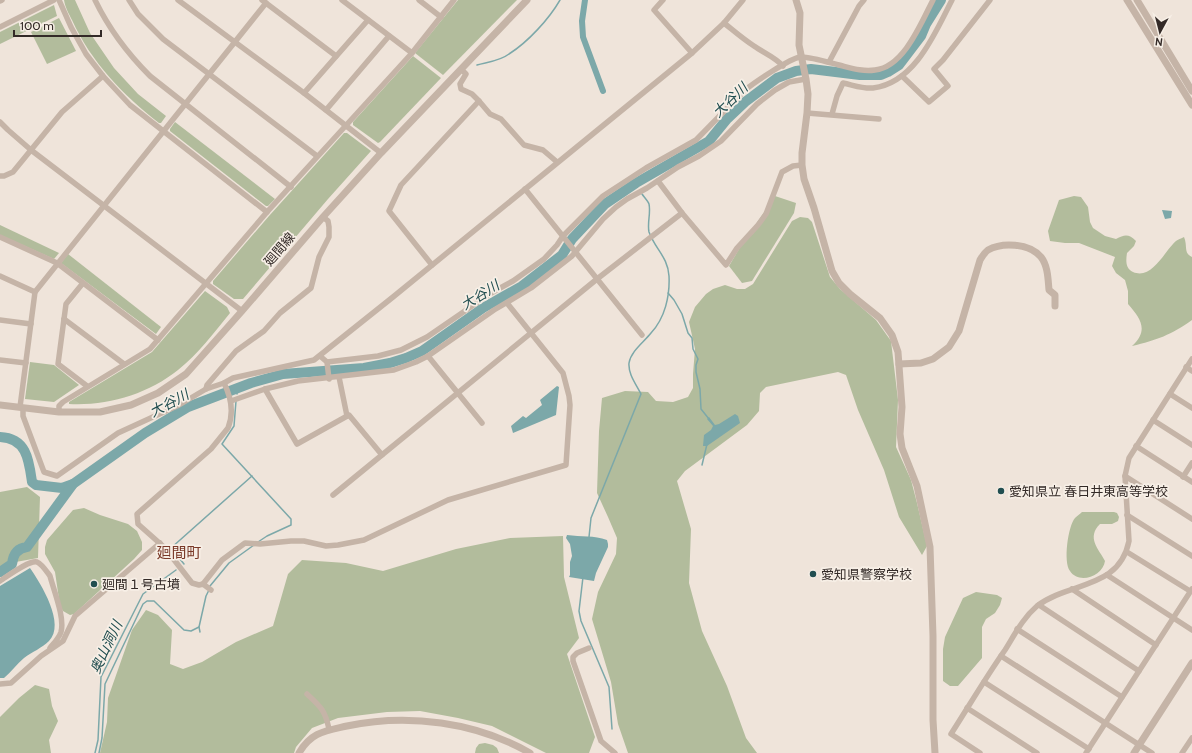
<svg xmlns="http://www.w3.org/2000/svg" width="1192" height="753" viewBox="0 0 1192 753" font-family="Cabin,'Noto Sans JP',sans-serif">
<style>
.green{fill:#b2bc9c}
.water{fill:#7ca8a9}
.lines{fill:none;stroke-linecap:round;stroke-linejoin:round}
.stream{stroke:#7ca8a9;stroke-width:1.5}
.canal{stroke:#7ca8a9;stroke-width:6}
.river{stroke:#7ca8a9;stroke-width:10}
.minor{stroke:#c5b4a7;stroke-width:5.5}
.tertiary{stroke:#c5b4a7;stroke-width:7}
.poi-dot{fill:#214e50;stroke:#f7efe6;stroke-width:1.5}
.labels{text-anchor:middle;stroke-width:3.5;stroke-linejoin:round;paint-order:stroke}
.street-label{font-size:13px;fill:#332a27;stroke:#f7efe6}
.poi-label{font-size:13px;fill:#332a27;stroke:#f7efe6;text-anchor:start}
.water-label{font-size:14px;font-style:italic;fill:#214e50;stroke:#f7efe6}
.quarter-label{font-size:15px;fill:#7a3928;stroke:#f7efe6}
</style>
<rect width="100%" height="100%" fill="#efe4da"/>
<!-- green -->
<g class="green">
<path d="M64 0H75L90 33 114 68 138 94 166 116 161 123H159C123 95 91 62 72 20 69 14 65 7 64 0Z"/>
<polygon points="458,0 517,0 443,75 415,53"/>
<polygon points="54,5 57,16 0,44 0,32"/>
<polygon points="59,18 76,51 47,64 31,32"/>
<polygon points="413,56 441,78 380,142 378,143 353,125 353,122"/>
<polygon points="175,122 275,199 268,206 266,206 170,131 170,129"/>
<polygon points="344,133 347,133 371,151 328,199 243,299 234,299 213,284 213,281 269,216"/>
<polygon points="775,196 796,203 794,213 752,281 742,283 729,266 739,249"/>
<path d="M1074 196 1081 197 1088 207 1090 222 1093 228 1105 236 1116 239C1125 234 1129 234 1136 241L1134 246 1127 253C1126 260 1125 268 1133 272 1151 280 1164 253 1173 244 1176 240 1180 239 1184 237 1188 246 1183 253 1192 257V320C1171 335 1157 340 1132 346 1149 330 1141 319 1128 304V291L1125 280 1116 273 1112 266 1115 257 1079 243H1065L1050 241 1048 231 1059 200Z"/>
<polygon points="800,217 808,218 812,222 830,277 840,289 876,320 891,341 898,400 896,447 911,480 917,503 927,546 922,555 899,517 884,470 858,410 846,375 838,372 766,387 760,393 759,411 747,425 685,471 677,481 691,529 689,583 702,631 727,686 746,738 757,753 628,753 618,724 611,682 592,619 598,592 616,554 617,538 608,517 597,493 599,431 602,398 625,391 648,392 656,401 673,402 688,397 693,388 693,374 695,349 689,322 695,307 706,294 713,289 725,285 737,289 745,289 753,284 792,221"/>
<polygon points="0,225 59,253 54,259 0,235"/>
<polygon points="68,254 161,327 156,334 61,263"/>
<path d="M205 291 227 307 230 313C214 333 198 354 178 370 148 394 108 406 69 404V402L152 352Z"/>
<polygon points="30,362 54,365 79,385 54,402 25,399"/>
<polygon points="27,487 40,497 38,558 10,563 0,569 0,492"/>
<polygon points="84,508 100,515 128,524 137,531 142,542 142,550 134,559 74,614 70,615 63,611 60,606 55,572 45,554 45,547 47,540 73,510"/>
<path d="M1082 512H1114L1117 513 1119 517 1118 521 1112 524H1100C1086 538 1099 549 1105 561 1103 576 1079 585 1070 571 1063 562 1068 526 1075 518 1077 516 1080 514 1082 512Z"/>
<polygon points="563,536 564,577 579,638 567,654 595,737 589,753 546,753 492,726 458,718 420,711 387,712 338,718 312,728 296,747 294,753 100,753 107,722 108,698 132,630 146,610 158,615 172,630 170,664 183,669 202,662 236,642 273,626 288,574 302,560 346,563 383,571 456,549 510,538"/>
<polygon points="976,592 997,595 1002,598 1000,605 995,613 986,619 982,627 982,658 958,686 950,686 943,681 943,649 945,637 963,598"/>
<polygon points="35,685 49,689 52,706 58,721 49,740 51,753 0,753 0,717 19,698"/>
<polygon points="485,743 493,745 497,748 499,753 475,753 476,748 479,744"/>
</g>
<!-- water -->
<g class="water">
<polygon points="1162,210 1172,211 1171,218 1165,219"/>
<polygon points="557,386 559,387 556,415 513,433 511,426 523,416 526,418 542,405 540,400"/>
<polygon points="735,414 738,416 740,423 707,446 703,446 704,435 711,430 713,426 707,419 709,417 715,425 719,424"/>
<path d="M567 535C581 537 594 535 607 540L608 544V547L596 573 594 581 569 577 570 575V562L572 556 570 544 566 538Z"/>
<path d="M30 568C41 584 66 624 49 641 42 648 32 652 24 658 17 664 11 672 4 678H0V586Z"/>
</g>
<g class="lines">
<!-- stream -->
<g class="stream">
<path d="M477 65C488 62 500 61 509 54 528 42 549 19 560 0"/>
<polyline points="668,293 674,300 682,314 688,333 692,338 693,349 698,359 696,365 696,372 700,389 701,409 709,419"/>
<polyline points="237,394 237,388"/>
<polyline points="236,401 234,426 222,444 291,519 291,525 267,536 258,542"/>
<polyline points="702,465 707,444"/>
<path d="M589 537 591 518 641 394C636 384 628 374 629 363 631 351 644 342 651 333 665 318 670 296 669 276 668 257 655 249 649 232 647 223 651 213 649 204 648 201 644 197 642 194"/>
<polyline points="184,564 171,548 252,476"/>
<polyline points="583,577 579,611 581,621 609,687 612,729"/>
<polyline points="210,586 229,563 254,545"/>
<polyline points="200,632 199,627 206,596 209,590"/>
<polyline points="95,753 98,740 101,677 143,594 176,570"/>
<polyline points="99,753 102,738 105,684 143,604 147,601 154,601 184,630 191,631 199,627"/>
</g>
<!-- canal -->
<polyline class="canal" points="585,0 582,21 583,37 603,91"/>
<!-- river -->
<g class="river">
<path d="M0 437C27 438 29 461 32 482L36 485 62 488 73 484"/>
<path d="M0 572 12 564C13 555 17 548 27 547L73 484 145 433 188 407 251 383 283 374 364 368 390 363 406 358 422 351 483 308 522 286 562 255 572 239 605 204 636 183 709 141 727 119 745 102 777 78 796 71 811 69 860 75H881L888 72 899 65 921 36 926 24 941 0"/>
</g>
<!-- minor -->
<g class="minor">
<polyline points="59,0 71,27 86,54 103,76 130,105 267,212"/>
<path d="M95 0C109 29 127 53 150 76L291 187"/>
<polyline points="129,0 138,14 163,39 317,156"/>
<polyline points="178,0 304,93 381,153"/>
<polyline points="262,0 336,56"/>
<polyline points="342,0 412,53"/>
<polyline points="419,0 441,17"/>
<polyline points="663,0 654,10 692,53"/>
<polyline points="0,1 2,0"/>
<path d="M724 23C734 31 743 39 754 46 764 53 775 57 783 66"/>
<polyline points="0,27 54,0"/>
<polyline points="829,62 859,6 864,0"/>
<polyline points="461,69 466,74 460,84 461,89 472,94 479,101 490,114 501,119 524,145 543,150 557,162"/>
<polyline points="902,76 929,102 948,86 934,69 943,60 990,0"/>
<polyline points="304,93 368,20"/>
<polyline points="326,110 389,36"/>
<polyline points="807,113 879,119"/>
<path d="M832 114 837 96 843 83C853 85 863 89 873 88 915 83 935 33 952 0"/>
<polyline points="0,122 8,130 31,150 242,311"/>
<polyline points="0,176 4,176 13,172 62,112 103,76"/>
<polyline points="658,181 682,213 726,265 737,248 758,225 766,214 782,172 793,166 802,165"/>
<polyline points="525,189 642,335"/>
<polyline points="0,237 57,263 158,340"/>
<polyline points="432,265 389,211 401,185 479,101"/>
<polyline points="0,276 35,292"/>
<polyline points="83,283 66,304 58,364 87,386"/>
<polyline points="64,319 124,364"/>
<polyline points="0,320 31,324"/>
<polyline points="320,356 327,362 329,379"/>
<polyline points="428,356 482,423"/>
<polyline points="0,360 26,363"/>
<path d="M327 362 378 356 401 350 427 337 491 293 513 281 544 259 557 245 563 236 603 196 646 168 696 140 745 90C755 82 789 59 800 57 808 56 831 63 839 65 851 68 863 72 875 70 904 67 921 23 933 0"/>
<polyline points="1186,367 1192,371"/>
<polyline points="339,377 347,416"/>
<polyline points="206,389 207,385 236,351 264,331 280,313 311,288 319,257 329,237 329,227 328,221 323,217"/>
<polyline points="265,389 297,444 349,415 382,455"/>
<polyline points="1170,394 1192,408"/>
<polyline points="231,401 265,389 298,381 394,370 416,362 428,356 494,310 531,288 572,256 603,219 616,207 627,199 647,188 678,167 699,156 721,141 757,104 775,90 789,82 806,79"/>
<polyline points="20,407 35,292 266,3"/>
<polyline points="23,408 23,416 44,472 57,476 118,433 179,405 206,389 224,383 233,378 314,360 393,297 692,53 724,23 743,0"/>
<polyline points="59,412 59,406 63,402 150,349 267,212 412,53 454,0"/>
<polyline points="1153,420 1192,445"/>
<polyline points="1136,446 1192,482"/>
<polyline points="1125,476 1192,519"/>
<polyline points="1183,477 1192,463"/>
<polyline points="1083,490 1126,490"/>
<polyline points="333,495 597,279 682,213"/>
<polyline points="1127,515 1192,556"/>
<polyline points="1127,552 1190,591"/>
<polyline points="1107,575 1192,630"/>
<path d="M0 581C8 576 29 560 37 562 42 564 47 572 50 576 54 591 65 618 61 632 59 638 54 643 50 648"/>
<polyline points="203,584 222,560 245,543 260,544 291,541 304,541 326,546 338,545 364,540 448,500 566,465 570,405 569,396 563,373 507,303"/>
<polyline points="1072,589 1156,645"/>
<path d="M211 590 203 584 199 585 192 583 165 548 138 524 137 514 211 449 228 428C234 413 231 397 224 383"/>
<polyline points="1039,605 1139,671"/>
<polyline points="1017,629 1122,697"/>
<polyline points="589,648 577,653 573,657 573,661 601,741 615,753"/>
<polyline points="1001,656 1152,753"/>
<polyline points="984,682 1089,749"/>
<polyline points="0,684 11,683 41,656 63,641 75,616 160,543"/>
<path d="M307 694C321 707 325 710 329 729"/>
<polyline points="967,708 1037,753"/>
<path d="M980 753 951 734C969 706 986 677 1005 650 1015 634 1023 618 1037 606 1070 581 1119 590 1129 541L1125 476 1129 458 1192 359"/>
<polyline points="1086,753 1192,589"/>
<polyline points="1182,753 1192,738"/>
</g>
<!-- tertiary -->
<g class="tertiary">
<polyline points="796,0 800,13 799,45 806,79 808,94 807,113 802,153 802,165 804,179 814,208 832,271 839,283 850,294 880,318 892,335 898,352 902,407 900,434 902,448 917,486 930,547 933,636 933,720 935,753"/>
<polyline points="1127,0 1192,105"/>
<polyline points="1137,0 1192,91"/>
<path d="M899 364 921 363 933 359 949 347 959 331 980 260C982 257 984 253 988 250 1002 242 1029 243 1041 257 1048 266 1048 279 1049 290L1055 295V306"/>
<polyline points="0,405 59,412 100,412 131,405 158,393 186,374 242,311 323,217 381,153 527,0"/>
<path d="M299 753C311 732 325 731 347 726 408 713 476 722 530 753"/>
<polyline points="1134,753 1192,663"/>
</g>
</g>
<!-- markers -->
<g class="poi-dot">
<circle cx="1001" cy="491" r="4"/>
<circle cx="813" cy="574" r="4"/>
<circle cx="94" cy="584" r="4"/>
</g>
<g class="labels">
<!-- street labels -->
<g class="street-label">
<text transform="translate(279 249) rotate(-49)" y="5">廻間線</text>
</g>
<!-- poi labels -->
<g class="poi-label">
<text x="1009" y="496">愛知県立 春日井東高等学校</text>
<text x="821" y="579">愛知県警察学校</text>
<text x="102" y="589">廻間１号古墳</text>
</g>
<!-- water labels -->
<g class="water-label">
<text transform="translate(730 100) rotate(-44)" y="5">大谷川</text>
<text transform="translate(480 295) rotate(-32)" y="5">大谷川</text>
<text transform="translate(169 403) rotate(-28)" y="5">大谷川</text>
<text transform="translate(106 647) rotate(-65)" y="5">奥山洞川</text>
</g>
<!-- quarter labels -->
<g class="quarter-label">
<text x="179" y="558">廻間町</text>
</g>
</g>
<!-- north arrow -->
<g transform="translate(1160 32) rotate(187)" stroke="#f7efe6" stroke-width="3" paint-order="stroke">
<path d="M0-3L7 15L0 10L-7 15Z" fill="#332a27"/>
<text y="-6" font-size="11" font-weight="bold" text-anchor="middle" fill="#332a27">N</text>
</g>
<!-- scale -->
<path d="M14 30v6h87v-6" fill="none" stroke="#332a27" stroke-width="2"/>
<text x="20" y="30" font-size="12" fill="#332a27" stroke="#f7efe6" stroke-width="3" paint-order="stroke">100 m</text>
</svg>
